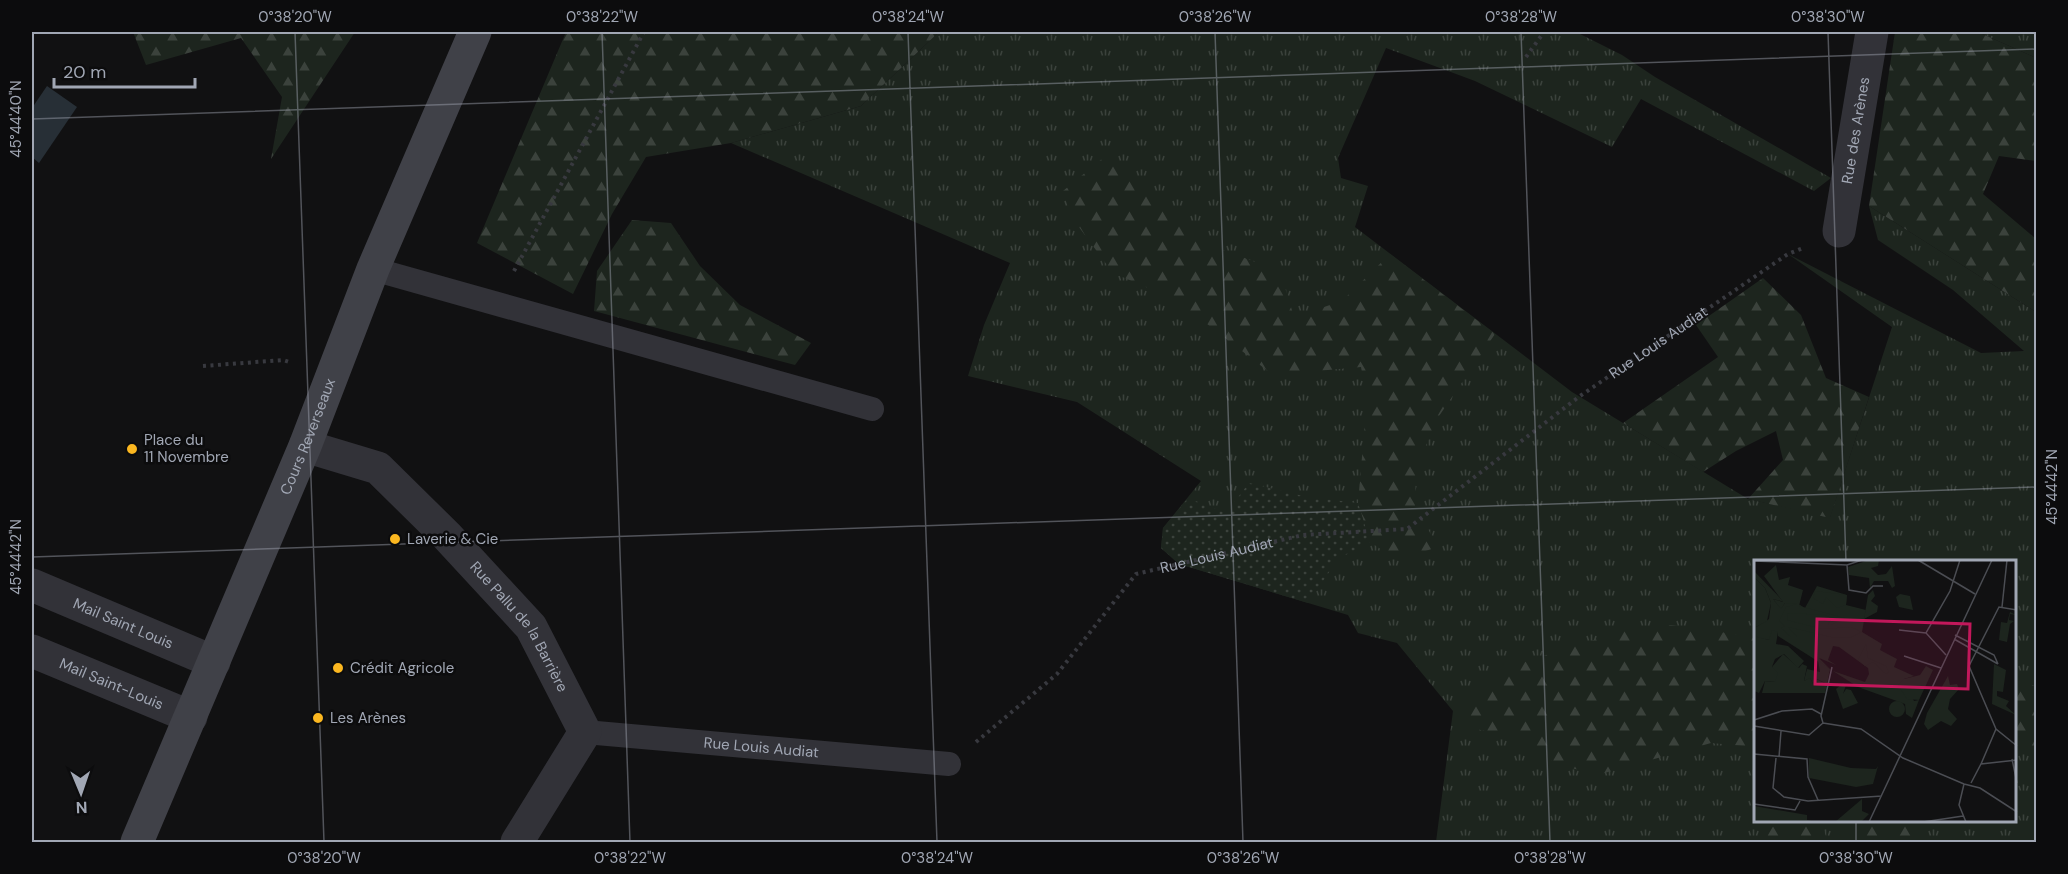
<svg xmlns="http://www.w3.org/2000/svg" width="2068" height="874" viewBox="0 0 2068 874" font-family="'DM Sans',sans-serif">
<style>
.grass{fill:url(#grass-tufts);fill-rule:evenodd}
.forest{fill:url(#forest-firs)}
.garden{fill:url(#garden-dots)}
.water{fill:#272f36}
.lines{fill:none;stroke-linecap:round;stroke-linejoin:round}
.path{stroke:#38393f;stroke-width:4;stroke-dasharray:3 4.5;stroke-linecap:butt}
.lane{stroke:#323238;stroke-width:24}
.street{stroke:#323238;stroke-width:33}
.secondary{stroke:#404148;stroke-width:33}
.ticks{fill:none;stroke:#a1a7b4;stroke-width:1.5;stroke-opacity:0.45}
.poi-dot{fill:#fbb720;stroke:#0c0c0d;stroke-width:2}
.labels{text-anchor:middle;stroke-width:5;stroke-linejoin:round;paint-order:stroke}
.street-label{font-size:15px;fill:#a1a7b4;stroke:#0c0c0d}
.poi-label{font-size:15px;fill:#a1a7b4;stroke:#0c0c0d;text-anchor:start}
.inset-road{fill:none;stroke:#4b4d53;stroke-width:1.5}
.view{fill:#c2185b;fill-opacity:0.15;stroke:#c2185b;stroke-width:3}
.inset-edge{fill:none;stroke:#a1a7b4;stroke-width:3}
.neatline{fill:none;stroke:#a1a7b4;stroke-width:2}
.ticks-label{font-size:15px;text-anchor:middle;fill:#a1a7b4}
</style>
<defs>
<pattern id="grass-tufts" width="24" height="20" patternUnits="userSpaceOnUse" patternTransform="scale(1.5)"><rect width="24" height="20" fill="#1d251e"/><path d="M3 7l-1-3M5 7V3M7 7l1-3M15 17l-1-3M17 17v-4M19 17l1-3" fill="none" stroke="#3b423c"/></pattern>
<pattern id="forest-firs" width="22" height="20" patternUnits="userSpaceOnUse" patternTransform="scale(1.5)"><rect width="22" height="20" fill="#1d251e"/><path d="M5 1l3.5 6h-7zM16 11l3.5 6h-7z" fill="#3b423c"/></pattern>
<pattern id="garden-dots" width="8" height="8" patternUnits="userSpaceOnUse" patternTransform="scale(1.5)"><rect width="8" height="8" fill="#1d251e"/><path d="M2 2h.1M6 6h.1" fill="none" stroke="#3b423c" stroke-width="1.8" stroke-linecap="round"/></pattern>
</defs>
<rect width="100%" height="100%" fill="#111112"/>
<!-- grass -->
<g class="grass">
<path d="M939 32H1576L1622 55 1655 77 1831 178 1814 191 1641 99 1612 147 1475 81 1386 48 1338 158 1341 178 1368 186 1355 227 1572 392 1748 499 1830 517 1892 327 1788 254 1981 353 2024 351 1953 290 1878 240 1869 206 2036 312V842H1436L1453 711 1397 643 1358 633 1348 615 1179 564 1161 548 1163 528 1201 481 1077 402 968 376 984 325 1010 263 731 143 861 106ZM1756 562H2016V822H1756Z"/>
<polygon points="1978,32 2036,32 2036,58"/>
</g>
<!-- forest -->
<g class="forest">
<polygon points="133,32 355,32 271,159 282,97 241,38 146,65"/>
<polygon points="566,32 939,32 861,106 731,143 646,157 612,214 573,294 477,243"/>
<polygon points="1895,32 1978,32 2036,58 2036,161 1999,156 1983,194 2036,239 2036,312 1869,206"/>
<polygon points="1103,158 1140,181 1209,245 1280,271 1294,317 1342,301 1390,254 1495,334 1439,416 1416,468 1415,506 1438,547 1397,560 1370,542 1358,503 1367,399 1361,367 1273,375 1176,300 1113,273 1073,219 1063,191"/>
<polygon points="632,220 671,223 700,266 740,305 811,343 795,365 594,311 597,271"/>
<polygon points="1763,278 1801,315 1826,378 1869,397 1830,518 1748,499 1783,460 1776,431 1736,451 1703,472 1623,423 1718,357 1696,325"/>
<polygon points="1671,625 1756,637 1756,747 1711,743 1601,774 1560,766 1513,737 1476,729 1453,711 1502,669 1622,631"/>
<polygon points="2016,676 2020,682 2036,686 2036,753 2016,749"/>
<polygon points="1780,822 1799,822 1822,825 1828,842 1750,842"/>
<polygon points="1858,822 1917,822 1915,838 1911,842 1845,842"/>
</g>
<!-- garden -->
<polygon class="garden" points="1249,483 1307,497 1358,503 1370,542 1338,559 1308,603 1179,564 1161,548 1163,528 1188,498 1226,513"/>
<!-- water -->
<polygon class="water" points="47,86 77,107 39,163 32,157 32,108"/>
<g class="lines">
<!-- path -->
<g class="path">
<polyline points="1526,57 1544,32"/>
<polyline points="514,271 644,32"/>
<polyline points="203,366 283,360 292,363"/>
<path id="s1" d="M976 742 1057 674 1136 574 1303 535 1407 529 1580 396 1788 254 1803 248"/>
</g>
<!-- lane -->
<g class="lane">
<polyline points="373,269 872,409"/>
<path id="s2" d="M585 732 949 764"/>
</g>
<!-- street -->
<g class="street">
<path id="s3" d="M1839 231 1872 32"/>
<path id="s4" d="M305 446 378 468 447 536 531 627 585 732 517 842"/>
<path id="s5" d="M32 585 214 662"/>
<path id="s6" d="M32 651 191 717"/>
</g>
<!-- secondary -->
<path class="secondary" id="s7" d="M137 842 305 446 373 269 475 32"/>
</g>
<!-- ticks -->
<path class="ticks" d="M295 32 324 842M602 32 630 842M908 32 937 842M1215 32 1243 842M1521 32 1550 842M1828 32 1846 562M32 119 2036 49M32 557 2036 487M1856 822V842"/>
<!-- markers -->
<g class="poi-dot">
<circle cx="132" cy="449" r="6"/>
<circle cx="395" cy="539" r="6"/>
<circle cx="338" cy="668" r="6"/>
<circle cx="318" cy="718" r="6"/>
</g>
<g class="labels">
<!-- street labels -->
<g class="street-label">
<text dy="5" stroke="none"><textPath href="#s3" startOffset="102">Rue des Arènes</textPath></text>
<text dy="5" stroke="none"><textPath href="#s1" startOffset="822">Rue Louis Audiat</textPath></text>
<text dy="5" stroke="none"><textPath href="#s7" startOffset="440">Cours Reverseaux</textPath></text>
<text dy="5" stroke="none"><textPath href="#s1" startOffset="316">Rue Louis Audiat</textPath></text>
<text dy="5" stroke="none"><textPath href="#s5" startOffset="99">Mail Saint Louis</textPath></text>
<text dy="5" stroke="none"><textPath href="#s4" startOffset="290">Rue Pallu de la Barrière</textPath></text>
<text dy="5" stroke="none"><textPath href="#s6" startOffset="86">Mail Saint-Louis</textPath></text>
<text dy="5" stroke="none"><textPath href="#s2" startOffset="177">Rue Louis Audiat</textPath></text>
</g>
<!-- poi labels -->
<g class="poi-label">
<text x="144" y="445">Place du<tspan x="144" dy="17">11 Novembre</tspan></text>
<text x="407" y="544">Laverie &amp; Cie</text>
<text x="350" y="673">Crédit Agricole</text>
<text x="330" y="723">Les Arènes</text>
</g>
</g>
<!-- overview -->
<g transform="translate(1754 560)">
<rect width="262" height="262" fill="#111112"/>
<path d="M0 4V11L30 42 19 39 27 48 31 43 41 42 51 48 63 26 93 35 92 45 112 50 108 72 128 84 126 90 143 99 140 107 160 116 150 119 160 141 165 140 158 158 152 154 151 144 104 127 79 111 111 122 115 114 114 108 85 87 79 86 74 100 82 105 65 98 76 109 24 76V72L15 80 0 77V68L15 59 17 43 11 28 0 17ZM256 52 262 55 256 54 255 60 260 61 256 64 253 82 245 80 247 62 253 63ZM29 94 45 108 48 104 53 106 50 121 56 117 60 126 62 119 73 124 71 133H8L11 121 21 122 18 107ZM240 104 252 110 249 132 243 131V136L255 141 252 146 262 155 238 144ZM55 198 97 208 122 209 124 206 119 224 102 227 55 218ZM0 246 53 255V260L62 262H0Z" fill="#1d251e"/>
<path d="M115 0H125L124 6 117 8 124 15 132 14 138 6 141 26 138 28 134 21H120L116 28 115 18 95 15 94 7ZM22 5 25 20 36 17 34 25 49 30 45 46 91 58 77 65H74L77 58 71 55 34 53 33 60 68 69 97 67 108 72 95 78 77 77 34 67 43 77H37L27 68 31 66 25 61 32 47 43 44 31 43 27 49 19 39 29 42 10 16ZM119 30 121 36 117 41 124 46 123 52 110 59 114 35ZM61 31 93 35 92 45 83 48 72 37 69 44 59 38ZM146 34 156 36 159 50 145 47 142 37ZM18 70 24 72 22 84 34 86 50 101 44 108 30 94 21 99 18 107 24 113 21 122 11 121 5 133 0 131V76L15 80ZM112 84 114 98 132 106 135 112 132 114 119 102 111 106 104 100ZM64 100 76 109 73 124 63 119 60 126 56 118 50 121 53 109 66 112ZM172 106 179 110 165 140 153 139 144 125 150 119 166 115ZM194 116 196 125 203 124 205 129 196 139 194 149 203 159 197 166 187 161 174 170 170 164 173 153ZM89 123 92 125 89 134 92 129 97 130 104 143 89 149 82 129ZM135 149a8 8 0 1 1 16 0a8 8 0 1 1-16 0ZM108 239V251L115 254 107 262H81Z" fill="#1d251e"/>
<path d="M0 17 11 28 17 43 13 61 0 68Z" fill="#1d251e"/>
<path class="inset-road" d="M164 0 221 34M0 1 93 5 108 0M93 5 95 30 112 33 119 26H129M248 47 253 0M263 50 245 47 215 106 242 169 263 186M145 70 172 73M201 75 240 95 244 104M200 79 244 104M192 95 172 73 196 31 206 0M150 96 187 108M0 160 28 151 58 149 67 154M69 163 107 169 149 198 210 224M69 163 67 156 78 107M0 166 55 175 69 163M0 194 53 199 54 217 64 240M25 197 27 171M22 198 19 228 30 237 54 241 128 236M258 199 263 223M227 204 242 169M217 223 227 204 263 200M210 224 226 228 263 252M210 224 205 245 212 262M0 244 41 250 46 241M115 262 238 0M169 262 209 256"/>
<path class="view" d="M63 59 216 64 214 129 61 124Z"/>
<rect width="262" height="262" class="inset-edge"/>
</g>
<!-- border -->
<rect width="2068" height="874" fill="none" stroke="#0c0c0d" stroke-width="66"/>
<!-- north arrow -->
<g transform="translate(81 793) rotate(178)" stroke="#0c0c0d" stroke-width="4.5" paint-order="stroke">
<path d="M0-4.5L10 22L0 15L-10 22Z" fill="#a1a7b4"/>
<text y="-9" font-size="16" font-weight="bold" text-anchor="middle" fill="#a1a7b4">N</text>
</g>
<!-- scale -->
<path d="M54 78v9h141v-9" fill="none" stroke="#a1a7b4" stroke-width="3"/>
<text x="63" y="78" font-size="18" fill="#a1a7b4" stroke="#0c0c0d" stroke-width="4.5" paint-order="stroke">20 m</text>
<rect x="33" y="33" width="2002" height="808" class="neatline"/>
<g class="ticks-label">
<text x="295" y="22">0°38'20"W</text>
<text x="602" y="22">0°38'22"W</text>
<text x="908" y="22">0°38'24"W</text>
<text x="1215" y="22">0°38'26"W</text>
<text x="1521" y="22">0°38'28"W</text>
<text x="1828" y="22">0°38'30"W</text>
<text transform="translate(16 119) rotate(-90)" y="5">45°44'40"N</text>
<text transform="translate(2052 487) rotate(-90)" y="5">45°44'42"N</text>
<text transform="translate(16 557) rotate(-90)" y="5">45°44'42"N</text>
<text x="324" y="863">0°38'20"W</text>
<text x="630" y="863">0°38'22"W</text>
<text x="937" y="863">0°38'24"W</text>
<text x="1243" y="863">0°38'26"W</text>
<text x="1550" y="863">0°38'28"W</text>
<text x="1856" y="863">0°38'30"W</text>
</g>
</svg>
